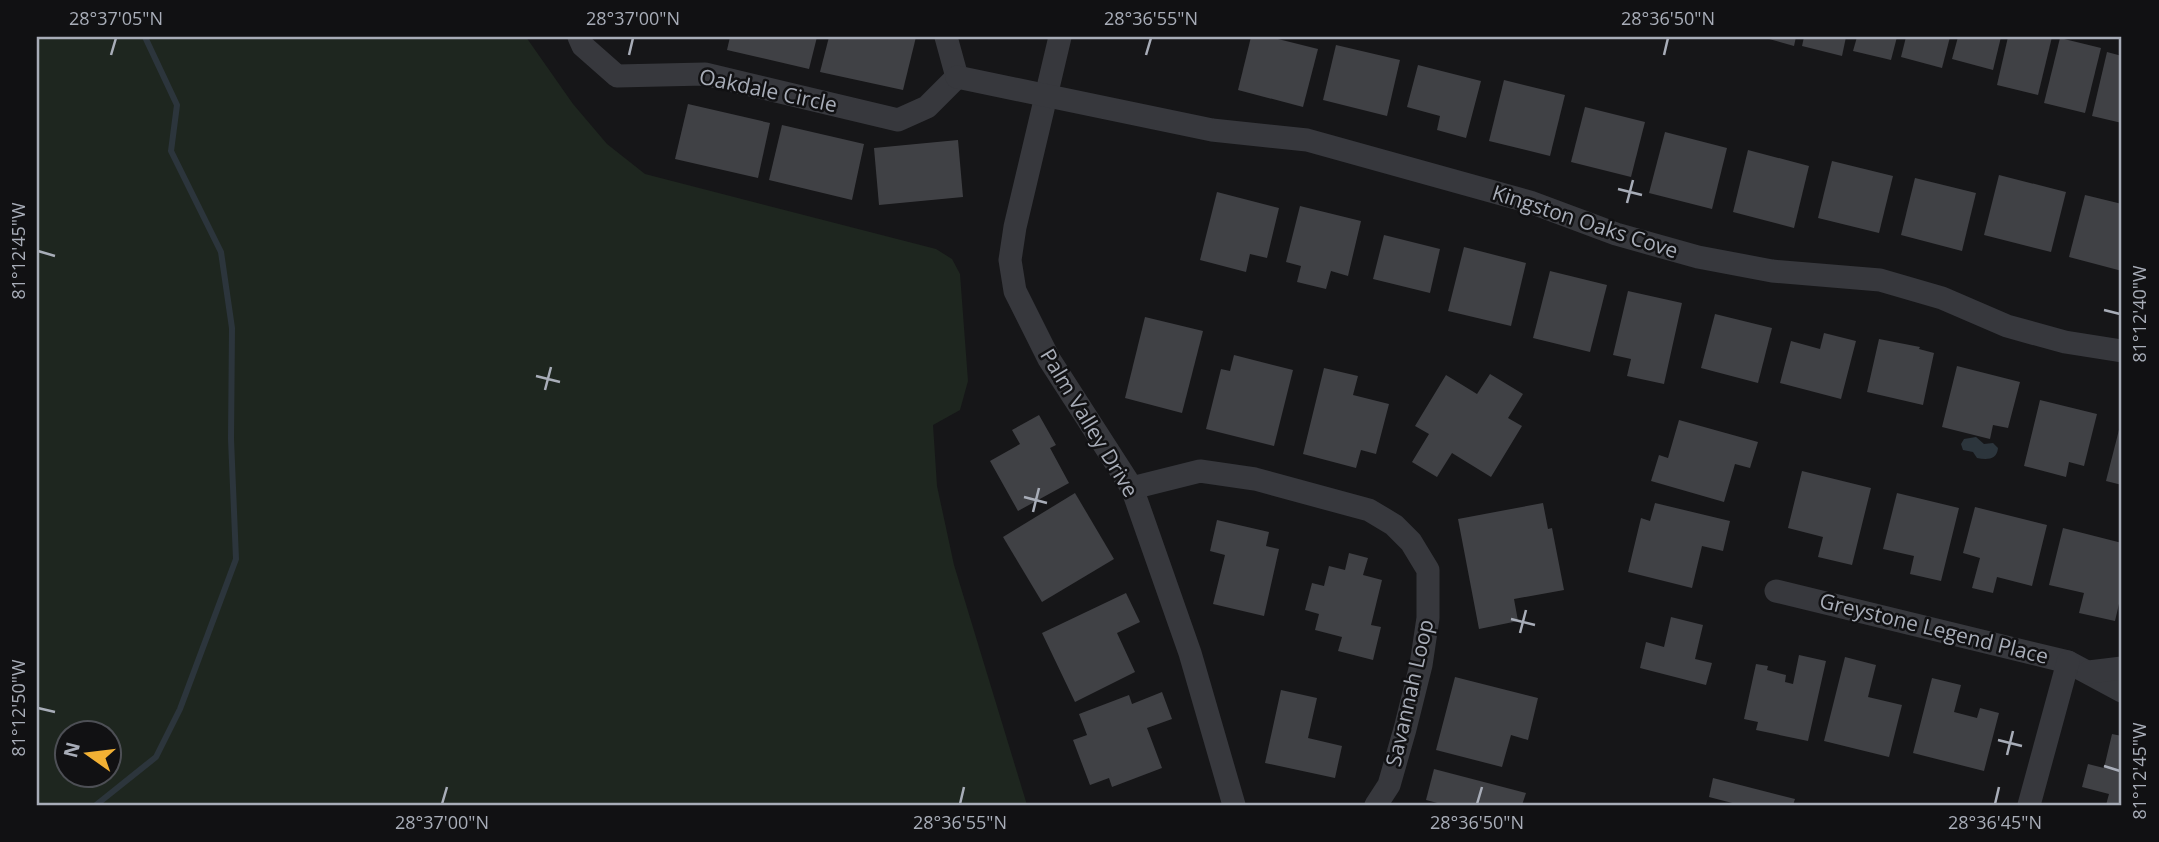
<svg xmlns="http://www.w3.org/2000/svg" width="2159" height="842" viewBox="0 0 2159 842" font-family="'Open Sans',sans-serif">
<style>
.green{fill:#1e261f;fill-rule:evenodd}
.water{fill:#2c353c}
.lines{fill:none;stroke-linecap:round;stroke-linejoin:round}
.stream{stroke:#2c353c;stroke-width:6}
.building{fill:#404145}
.minor{stroke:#37383d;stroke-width:23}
.ticks{fill:none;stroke:#a8adb8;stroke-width:2.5}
.labels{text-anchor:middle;stroke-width:5;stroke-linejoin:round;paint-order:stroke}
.street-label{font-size:21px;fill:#a8adb8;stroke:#111113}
.neatline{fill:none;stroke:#a8adb8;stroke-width:2.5}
.ticks-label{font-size:18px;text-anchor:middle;fill:#a8adb8}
</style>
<rect width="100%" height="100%" fill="#161618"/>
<!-- green -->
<path class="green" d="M37 37H526L573 104 607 144 645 174 936 249 952 259 960 274 968 381 960 410 933 425 937 486 954 565 1027 805H37ZM66 734H108V776H66Z"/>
<!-- water -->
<path class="water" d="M1976 437 1984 444 1993 443 1998 448C1997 460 1987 460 1977 458L1973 452 1963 450 1961 444 1964 439Z"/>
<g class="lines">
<!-- stream -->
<polyline class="stream" points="96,805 156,757 180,709 236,559 231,439 232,328 221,252 171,151 177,105 145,37"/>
</g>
<!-- building -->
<g class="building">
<polygon points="730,37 817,37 809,69 727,50"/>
<polygon points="829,37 916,37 903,90 820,72"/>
<polygon points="1251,37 1270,37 1318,49 1303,107 1238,90"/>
<polygon points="1762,37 1796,37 1794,46"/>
<polygon points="1804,37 1846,37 1842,56 1802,46"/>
<polygon points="1857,37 1897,37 1891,60 1853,51"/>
<polygon points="1906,37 1950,37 1942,68 1901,57"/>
<polygon points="1958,37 2001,37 1993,70 1952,59"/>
<polygon points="2008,37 2052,37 2038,95 1997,85"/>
<polygon points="2060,38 2101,48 2085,113 2044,103"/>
<polygon points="1336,45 1400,60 1387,116 1323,100"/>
<polygon points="2107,52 2122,56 2122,123 2092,116"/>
<polygon points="1418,65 1481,81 1466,138 1437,130 1440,116 1407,107"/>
<polygon points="1504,80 1565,95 1550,156 1489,141"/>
<polygon points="688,104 770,123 758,178 675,159"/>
<polygon points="1585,107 1645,122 1631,177 1571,162"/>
<polygon points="782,125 864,144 852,200 769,180"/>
<polygon points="1665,132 1727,148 1712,209 1649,193"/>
<polygon points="958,140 963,197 879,205 874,148"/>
<polygon points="1748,150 1809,166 1794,228 1733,212"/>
<polygon points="1832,161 1893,176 1879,233 1818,218"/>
<polygon points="1999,175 2066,192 2051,252 1984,235"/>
<polygon points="1915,178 1976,193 1962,251 1901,235"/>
<polygon points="1217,192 1279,208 1267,258 1250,254 1246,272 1200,260"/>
<polygon points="2085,195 2122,204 2122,271 2069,257"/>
<polygon points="1300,206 1361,221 1348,276 1331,271 1326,289 1297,282 1301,266 1286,262"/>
<polygon points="1384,235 1440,249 1430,293 1373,279"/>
<polygon points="1464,247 1526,263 1511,326 1448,311"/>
<polygon points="1550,271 1607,285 1590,352 1533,338"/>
<polygon points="1628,291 1682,303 1664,384 1627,376 1631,359 1613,355"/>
<polygon points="1715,314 1772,328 1758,383 1701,368"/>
<polygon points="1145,317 1203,331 1182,413 1125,398"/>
<polygon points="1824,333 1856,341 1841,399 1780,383 1791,341 1820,349"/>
<polygon points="1879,339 1920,347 1919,349 1934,353 1923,405 1867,392"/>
<polygon points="1234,355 1293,370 1274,446 1206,429 1221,369 1230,371"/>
<polygon points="1957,366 2020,382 2008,428 1993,425 1990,439 1942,427"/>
<polygon points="1324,368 1358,376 1353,395 1389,404 1376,454 1361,450 1356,468 1303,454"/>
<polygon points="1490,374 1523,394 1508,418 1522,426 1491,477 1452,453 1437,477 1412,462 1429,434 1415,426 1446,375 1477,394"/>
<polygon points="2040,400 2097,414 2084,466 2069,462 2066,477 2024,466"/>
<polygon points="1039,415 1056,445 1050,448 1069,483 1018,511 990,461 1020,444 1012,430"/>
<polygon points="1679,420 1758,442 1750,468 1735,464 1724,502 1651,481 1659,455 1668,458"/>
<polygon points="2121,422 2122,422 2122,485 2106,481"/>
<polygon points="1802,471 1871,488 1852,565 1818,557 1823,537 1788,528"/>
<polygon points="1075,493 1114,559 1042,602 1003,537"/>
<polygon points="1897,493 1959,508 1941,581 1910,574 1914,556 1883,549"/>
<polygon points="1543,503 1548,529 1552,528 1564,590 1514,599 1518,621 1479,629 1458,519"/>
<polygon points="1655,503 1730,521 1723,551 1702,546 1692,588 1628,572 1641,518 1650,521"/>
<polygon points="1975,507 2047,525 2032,586 1997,577 1993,593 1972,588 1980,558 1963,553"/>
<polygon points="1217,520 1269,532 1266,546 1279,549 1264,616 1213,604 1225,555 1210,551"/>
<polygon points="2063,528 2122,543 2122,591 2115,621 2079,613 2084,593 2049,585"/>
<polygon points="1349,553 1368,558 1363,575 1382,580 1371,625 1381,627 1373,660 1338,651 1342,637 1315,630 1319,614 1305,610 1312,583 1324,586 1329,566 1345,570"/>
<polygon points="1126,593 1140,622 1117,633 1135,672 1075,702 1042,633"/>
<polygon points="1671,617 1703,625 1695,659 1712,663 1706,685 1640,668 1646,642 1664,647"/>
<polygon points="1799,655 1826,661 1808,741 1756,730 1758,722 1744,719 1756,664 1768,666 1767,670 1786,675 1785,682 1793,684"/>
<polygon points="1845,657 1876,665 1868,697 1902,705 1889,757 1824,741"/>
<polygon points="1455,677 1538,698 1528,740 1511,735 1502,767 1436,750"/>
<polygon points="1932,678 1961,685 1954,712 1977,718 1980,708 1999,713 1984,771 1913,753"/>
<polygon points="1281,690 1317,698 1308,738 1342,746 1335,778 1265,763"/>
<polygon points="1162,692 1172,719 1147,728 1162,768 1112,787 1109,778 1090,785 1073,740 1087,735 1079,714 1129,695 1132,704"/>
<polygon points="2112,734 2122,736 2122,805 2106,805 2109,794 2082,787 2088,764 2104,768"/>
<polygon points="1434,769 1526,793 1522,805 1445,805 1426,800"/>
<polygon points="1713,778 1795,799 1793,805 1740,805 1709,797"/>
</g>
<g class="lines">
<!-- minor -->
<g class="minor">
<polyline points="579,37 583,46 617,76 705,74 898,120 927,107 957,77"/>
<polyline points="946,37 957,77"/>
<polyline points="1060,37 1015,227 1010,260 1015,291 1049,359 1132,488 1190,653 1234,805"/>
<polyline points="957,77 1212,130 1307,140 1530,202 1616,234 1698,257 1772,271 1880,280 1942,298 2007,326 2065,342 2122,351"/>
<polyline points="1132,488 1200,471 1255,479 1369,510 1394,525 1411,542 1428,570 1428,618 1421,665 1405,729 1389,785 1376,805"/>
<polyline points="1776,591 2068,662 2122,691"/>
<polyline points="2089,672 2122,668"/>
<polyline points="2029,805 2068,662"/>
</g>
</g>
<!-- ticks -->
<path class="ticks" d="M111 55 116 38M629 55 633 38M1146 55 1151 38M1664 55 1668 38M1618 189 1642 195M1627 203 1633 180M38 251 55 256M2104 310 2120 314M536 376 560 382M545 390 551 367M1024 497 1047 503M1033 512 1039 488M1511 619 1535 625M1520 633 1526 610M38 708 55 712M1998 740 2022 746M2007 755 2013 731M2104 766 2120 771M442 804 447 787M960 804 964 787M1477 804 1482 787M1995 804 1999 787"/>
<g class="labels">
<!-- street labels -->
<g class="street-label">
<text transform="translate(768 91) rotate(12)" y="7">Oakdale Circle</text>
<text transform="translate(1585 222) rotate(18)" y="7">Kingston Oaks Cove</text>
<text transform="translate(1089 423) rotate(59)" y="7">Palm Valley Drive</text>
<text transform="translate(1934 629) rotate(14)" y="7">Greystone Legend Place</text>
<text transform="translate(1410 693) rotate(-77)" y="7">Savannah Loop</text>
</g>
</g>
<!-- border -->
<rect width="2159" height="842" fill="none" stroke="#111113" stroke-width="77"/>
<!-- north arrow -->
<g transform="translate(88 754) rotate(284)"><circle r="33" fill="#111113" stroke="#4d4f55" stroke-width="2"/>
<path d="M0-5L12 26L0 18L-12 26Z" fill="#f2b134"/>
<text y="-10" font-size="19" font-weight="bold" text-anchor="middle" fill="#a8adb8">N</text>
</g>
<rect x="38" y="38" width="2082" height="766" class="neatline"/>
<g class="ticks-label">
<text x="116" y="25">28°37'05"N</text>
<text x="633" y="25">28°37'00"N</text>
<text x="1151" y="25">28°36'55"N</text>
<text x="1668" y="25">28°36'50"N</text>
<text transform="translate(19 251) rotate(-90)" y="6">81°12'45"W</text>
<text transform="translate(2140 314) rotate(-90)" y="6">81°12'40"W</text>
<text transform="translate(19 708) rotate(-90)" y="6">81°12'50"W</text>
<text transform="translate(2140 771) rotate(-90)" y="6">81°12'45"W</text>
<text x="442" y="829">28°37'00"N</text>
<text x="960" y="829">28°36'55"N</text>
<text x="1477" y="829">28°36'50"N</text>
<text x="1995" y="829">28°36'45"N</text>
</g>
</svg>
